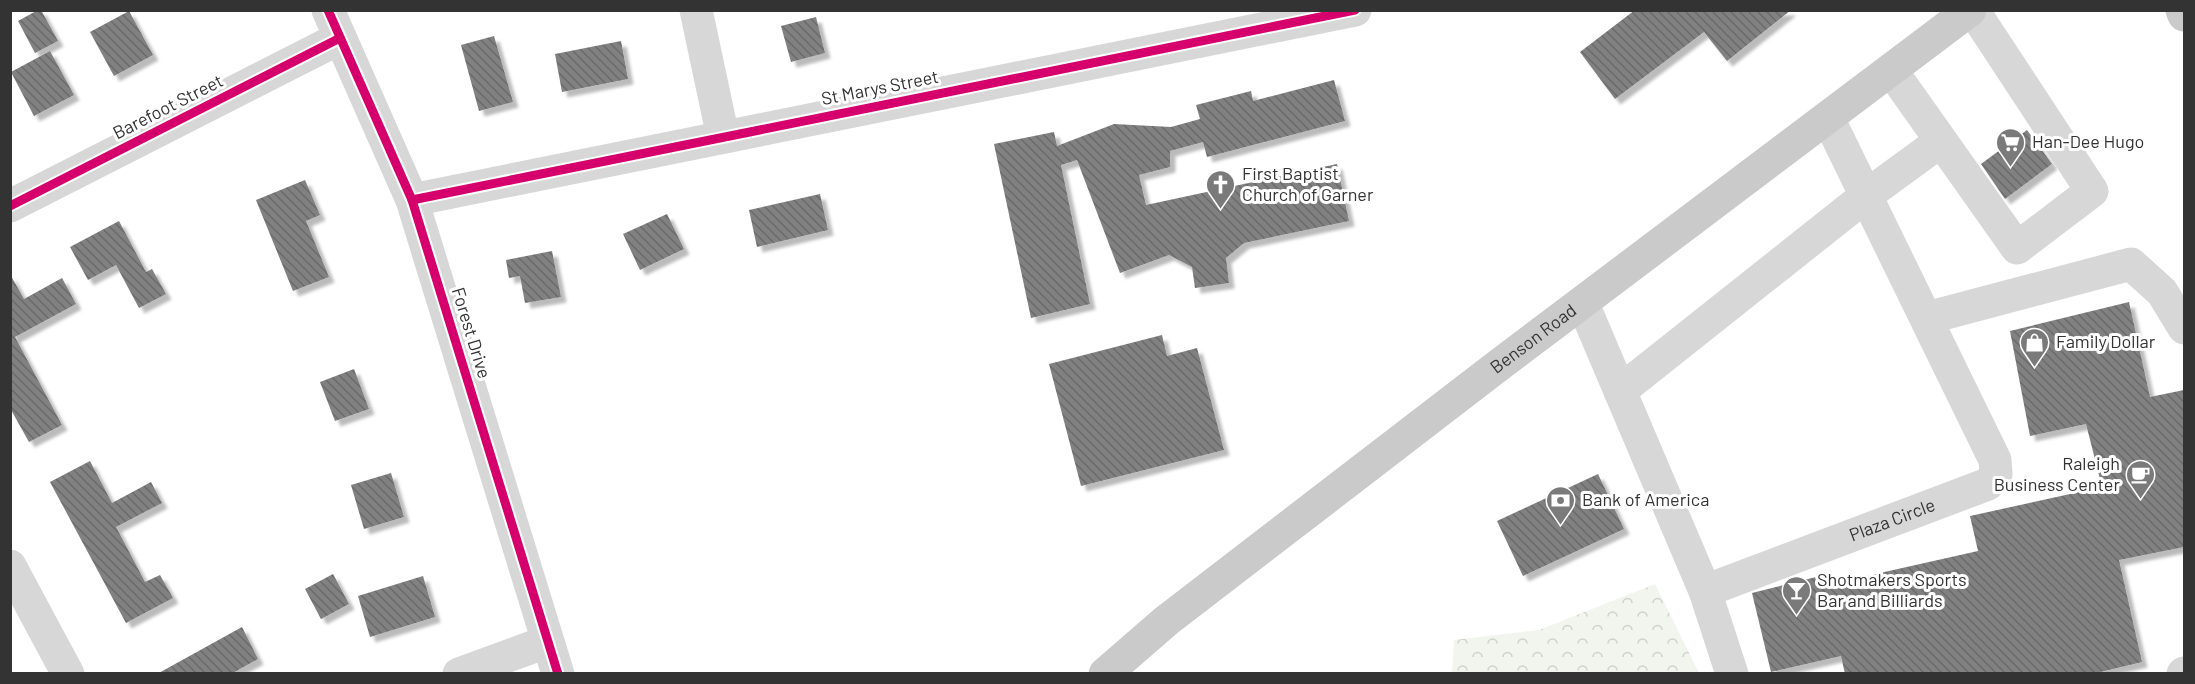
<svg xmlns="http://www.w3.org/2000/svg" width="2195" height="684" viewBox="0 0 2195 684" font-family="Barlow,sans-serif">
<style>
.forest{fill:url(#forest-crowns)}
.building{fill:url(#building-back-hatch);filter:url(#shadow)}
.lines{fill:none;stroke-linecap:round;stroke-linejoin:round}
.minor{stroke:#d7d7d7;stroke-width:33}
.major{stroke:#cacaca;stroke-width:33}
.cycleway-casing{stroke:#fff;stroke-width:13}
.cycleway{stroke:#d6006c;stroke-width:9}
.labels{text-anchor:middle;stroke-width:6;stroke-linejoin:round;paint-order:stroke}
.street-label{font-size:18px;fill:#333;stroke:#fff}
.poi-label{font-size:18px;fill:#333;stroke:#fff;text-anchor:start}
</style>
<defs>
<pattern id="forest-crowns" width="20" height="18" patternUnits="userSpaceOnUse" patternTransform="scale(1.5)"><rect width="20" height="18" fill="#f1f5ed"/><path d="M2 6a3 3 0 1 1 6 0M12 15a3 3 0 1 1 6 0" fill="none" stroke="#cfd2cc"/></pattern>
<pattern id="building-back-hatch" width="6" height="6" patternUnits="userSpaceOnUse" patternTransform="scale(1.5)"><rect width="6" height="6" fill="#818181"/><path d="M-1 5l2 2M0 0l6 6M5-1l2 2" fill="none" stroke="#6a6a6a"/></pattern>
<filter id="shadow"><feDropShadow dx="5.5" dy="5.5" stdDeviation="1.5" flood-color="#0004"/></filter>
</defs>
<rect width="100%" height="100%" fill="#fff"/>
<!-- forest -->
<polygon class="forest" points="1655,584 1699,673 1452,673 1454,640 1539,630"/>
<!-- building -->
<g class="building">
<polygon points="38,10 41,10 58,41 35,53 18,21"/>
<polygon points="1635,10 1791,10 1727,61 1704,32 1615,99 1580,52"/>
<polygon points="129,11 153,55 114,76 90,32"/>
<polygon points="816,17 825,53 791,62 781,26"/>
<polygon points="494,36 513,102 479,111 461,45"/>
<polygon points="621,41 628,79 562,92 555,54"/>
<polygon points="50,51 74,95 34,116 11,72"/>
<polygon points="1334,80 1345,121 1207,157 1203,142 1170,151 1170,167 1139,175 1146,205 1337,164 1349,221 1244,243 1226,258 1229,283 1195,288 1192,267 1169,255 1120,273 1077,160 1061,165 1090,304 1031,318 994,144 1054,132 1057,146 1114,124 1171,127 1200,119 1196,105 1251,91 1253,101"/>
<polygon points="2027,130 2052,164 2005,199 1981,164"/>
<polygon points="305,180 320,215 306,221 329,277 293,291 256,200"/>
<polygon points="820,194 828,230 757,247 749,210"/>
<polygon points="667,214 684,249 640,270 623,234"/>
<polygon points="119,221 146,272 152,269 166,294 139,308 116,265 88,280 70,247"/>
<polygon points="552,251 561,297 525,303 520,276 509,278 506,260"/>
<polygon points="10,274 24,299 62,278 76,304 15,337 62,425 29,442 10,408"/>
<polygon points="2129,302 2150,397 2184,390 2184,547 2119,560 2142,662 2092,674 1845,674 1841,656 1771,672 1752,593 1828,574 1831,584 1978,551 1970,516 2102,487 2086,424 2030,436 2010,331"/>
<polygon points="1162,335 1167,356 1197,348 1224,450 1081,486 1049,364"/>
<polygon points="354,369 369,409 335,421 320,382"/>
<polygon points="90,461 112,503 151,482 162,503 116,527 145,582 160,575 173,598 126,623 50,482"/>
<polygon points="391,473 404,517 364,529 351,485"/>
<polygon points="1598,474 1624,529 1523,576 1497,521"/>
<polygon points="333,574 349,604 321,619 305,589"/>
<polygon points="423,576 435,617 370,637 358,596"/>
<polygon points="242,627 258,659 231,674 157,674"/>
</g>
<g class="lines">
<!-- minor -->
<g class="minor">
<polyline points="328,10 412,200 558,674"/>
<polyline points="696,10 723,137"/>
<polyline points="1891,70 2017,248 2092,191 1973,10"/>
<polyline points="412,200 1355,10"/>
<polyline points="10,206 340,38"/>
<path id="s1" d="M1583 304 1705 591 1988 484 1996 474 1995 460 1828 118"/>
<polyline points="1927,318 2131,264 2162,292 2184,328"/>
<polyline points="1620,391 1867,195 1941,141"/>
<polyline points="10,566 68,674"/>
<polyline points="1705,591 1732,674"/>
<polyline points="459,674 546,642"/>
<polyline points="2183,674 2184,673"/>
</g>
<!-- major -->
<g class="major">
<polyline points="2182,10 2184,15"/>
<path id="s2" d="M1105 674 1166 621 1499 365 1970 10"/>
</g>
<defs>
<g id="cycleway">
<polyline points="328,10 412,200 558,674"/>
<polyline points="412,200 1355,10"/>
<polyline points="10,206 340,38"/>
</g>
</defs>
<!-- cycleway casing -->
<use href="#cycleway" class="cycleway-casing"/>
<!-- cycleway -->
<use href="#cycleway" class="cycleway"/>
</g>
<!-- icons -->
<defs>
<symbol id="supermarket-pin" viewBox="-11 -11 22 30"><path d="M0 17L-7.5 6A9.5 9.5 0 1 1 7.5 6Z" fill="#7a7a7a" stroke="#fff"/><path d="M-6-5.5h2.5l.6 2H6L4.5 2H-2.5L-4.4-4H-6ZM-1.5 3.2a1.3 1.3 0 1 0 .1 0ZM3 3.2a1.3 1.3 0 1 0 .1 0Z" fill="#fff"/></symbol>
<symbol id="church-pin" viewBox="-11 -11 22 30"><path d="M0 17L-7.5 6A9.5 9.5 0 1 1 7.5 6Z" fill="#7a7a7a" stroke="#fff"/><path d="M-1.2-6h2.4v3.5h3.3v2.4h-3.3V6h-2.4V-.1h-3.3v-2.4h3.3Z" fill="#fff"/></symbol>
<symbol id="shop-pin" viewBox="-11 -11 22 30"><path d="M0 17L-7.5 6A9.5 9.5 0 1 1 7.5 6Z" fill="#7a7a7a" stroke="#fff"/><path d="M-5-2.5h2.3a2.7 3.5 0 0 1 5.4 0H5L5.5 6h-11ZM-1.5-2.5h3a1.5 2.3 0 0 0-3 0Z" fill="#fff"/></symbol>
<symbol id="cafe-pin" viewBox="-11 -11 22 30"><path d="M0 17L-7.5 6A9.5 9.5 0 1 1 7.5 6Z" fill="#7a7a7a" stroke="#fff"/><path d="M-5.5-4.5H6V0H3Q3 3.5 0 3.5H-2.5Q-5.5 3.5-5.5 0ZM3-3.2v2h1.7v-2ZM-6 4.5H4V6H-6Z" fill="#fff"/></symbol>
<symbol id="bank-pin" viewBox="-11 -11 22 30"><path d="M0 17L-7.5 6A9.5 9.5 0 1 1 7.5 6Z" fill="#7a7a7a" stroke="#fff"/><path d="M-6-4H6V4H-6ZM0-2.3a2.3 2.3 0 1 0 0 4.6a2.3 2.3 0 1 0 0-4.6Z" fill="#fff"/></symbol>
<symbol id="bar-pin" viewBox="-11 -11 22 30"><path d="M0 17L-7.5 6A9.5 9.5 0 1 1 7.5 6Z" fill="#7a7a7a" stroke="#fff"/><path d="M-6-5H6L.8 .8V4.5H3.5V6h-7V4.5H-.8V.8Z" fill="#fff"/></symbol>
</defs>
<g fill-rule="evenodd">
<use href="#supermarket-pin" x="1994" y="126" width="33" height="45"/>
<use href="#church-pin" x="1204" y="168" width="33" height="45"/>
<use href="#shop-pin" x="2018" y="326" width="33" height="45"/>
<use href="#cafe-pin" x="2124" y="458" width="33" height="45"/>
<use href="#bank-pin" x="1544" y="484" width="33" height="45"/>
<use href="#bar-pin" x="1780" y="574" width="33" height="45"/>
</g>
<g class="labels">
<!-- street labels -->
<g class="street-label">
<text transform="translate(880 88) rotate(-11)" y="6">St Marys Street</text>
<text transform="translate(168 107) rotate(-27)" y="6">Barefoot Street</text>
<text transform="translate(471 333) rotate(73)" y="6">Forest Drive</text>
<text dy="6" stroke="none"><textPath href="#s2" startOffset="544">Benson Road</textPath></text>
<text dy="6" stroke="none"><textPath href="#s1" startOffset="512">Plaza Circle</textPath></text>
</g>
<!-- poi labels -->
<g class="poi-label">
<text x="2032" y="148">Han-Dee Hugo</text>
<text x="1242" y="180">First Baptist<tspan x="1242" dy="21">Church of Garner</tspan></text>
<text x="2056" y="348">Family Dollar</text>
<text x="2120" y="470" text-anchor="end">Raleigh<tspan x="2120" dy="21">Business Center</tspan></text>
<text x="1582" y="506">Bank of America</text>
<text x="1817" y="586">Shotmakers Sports<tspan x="1817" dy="21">Bar and Billiards</tspan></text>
</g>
</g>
<!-- border -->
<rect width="2195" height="684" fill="none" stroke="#333333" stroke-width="24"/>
</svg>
